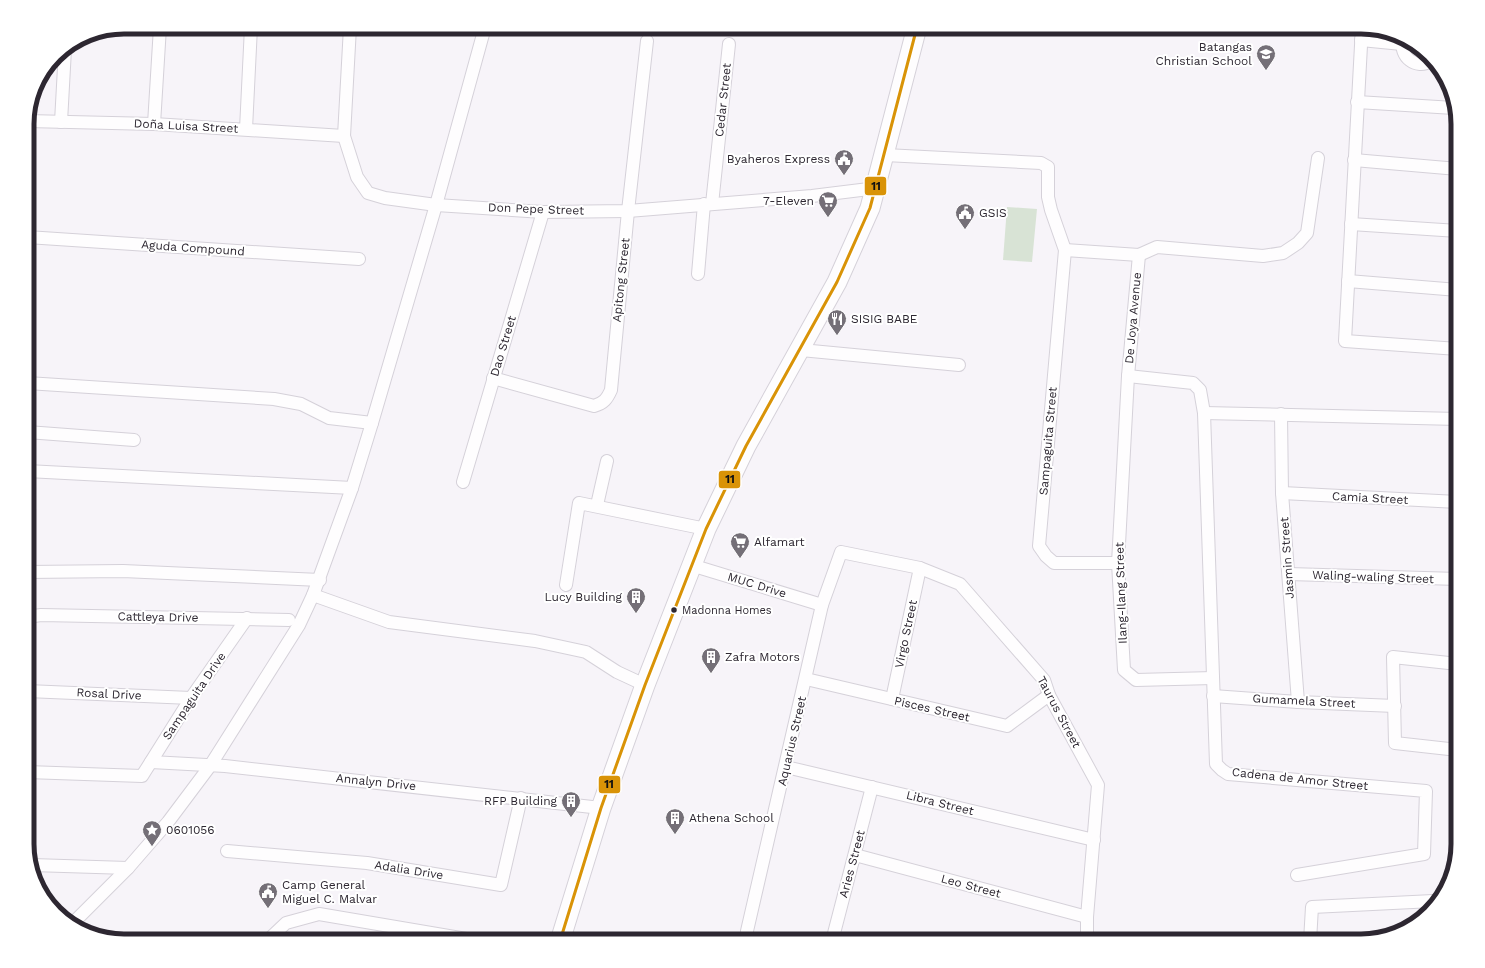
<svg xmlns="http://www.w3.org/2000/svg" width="1485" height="968" viewBox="0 0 1485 968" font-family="'Work Sans',sans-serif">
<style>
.green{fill:#d8e3d5}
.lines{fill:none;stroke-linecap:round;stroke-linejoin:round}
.street-casing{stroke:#d5d1d9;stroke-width:14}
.primary-casing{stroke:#d5d1d9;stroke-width:21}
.street{stroke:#fefdfe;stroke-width:12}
.primary{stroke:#fefdfe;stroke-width:19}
.bus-1-casing{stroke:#fff;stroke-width:6}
.bus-1{stroke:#d99307;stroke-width:3}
.bus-dot{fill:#2d2731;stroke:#fff;stroke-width:1.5}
.labels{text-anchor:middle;stroke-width:4;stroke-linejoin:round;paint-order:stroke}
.bus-label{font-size:11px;fill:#2d2731;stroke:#fff;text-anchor:start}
.poi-label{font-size:12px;fill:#2d2731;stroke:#fff;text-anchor:start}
.street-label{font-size:12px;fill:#2d2731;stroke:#fff}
.rim{fill:none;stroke:#2d2731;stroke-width:5}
.line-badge{stroke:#fff;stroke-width:1.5}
.pale-badge-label{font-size:11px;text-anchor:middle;font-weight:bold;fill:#111}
</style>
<rect width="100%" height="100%" fill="#f7f4f9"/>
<!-- green -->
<polygon class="green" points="1007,207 1037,209 1032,262 1003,260"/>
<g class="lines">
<defs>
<g id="street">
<polyline points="350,27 344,136 357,177 368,193 385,198 436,205 543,212 628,211 812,196 877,188"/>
<polyline points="1362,27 1345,341 1458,349"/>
<polyline points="1361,40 1402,44"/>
<path d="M1403 40C1399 57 1416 70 1431 61"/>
<polyline points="1357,102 1454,108"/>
<polyline points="27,121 154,124 344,136"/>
<polyline points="61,122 65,49"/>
<polyline points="154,124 160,27"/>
<polyline points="246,129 251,27"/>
<polyline points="885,155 1041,163 1048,167 1048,197 1051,210 1065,250 1039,546 1046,556 1054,563 1118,563"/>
<polyline points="1354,160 1458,169"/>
<polyline points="712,204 729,44"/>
<polyline points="1351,224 1458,231"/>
<polyline points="27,237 359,259"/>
<polyline points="1065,250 1139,255 1157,247 1263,256 1283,253 1298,243 1307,233 1318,158"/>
<polyline points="1139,255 1128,376 1118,563 1124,670 1136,680 1213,678"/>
<polyline points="698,274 704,204"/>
<polyline points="1348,281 1458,290"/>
<polyline points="801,350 959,365"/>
<polyline points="1128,376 1193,383 1200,390 1204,413 1216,764 1222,770 1228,774 1426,791 1424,854 1297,875"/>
<path d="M493 378 594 406C604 403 607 399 611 390L628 211 647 41"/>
<polyline points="27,383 274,399 301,404 329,418 372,423"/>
<polyline points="1204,413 1458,419"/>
<polyline points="1281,414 1282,493 1298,702"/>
<polyline points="27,432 134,440"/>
<polyline points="27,471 352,488"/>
<polyline points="463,482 543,212"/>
<polyline points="1282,493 1458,502"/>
<polyline points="597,505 607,461"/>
<polyline points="691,565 822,605"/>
<polyline points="27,572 123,571 320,580"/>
<polyline points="1289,574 1458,579"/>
<polyline points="566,585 579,503 706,529"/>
<polyline points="313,595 389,622 535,641 586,652 617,672 645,685"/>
<polyline points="27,617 41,615 289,620"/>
<polyline points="1458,664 1393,657 1395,743 1458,750"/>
<polyline points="806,679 1007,726 1049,695"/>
<polyline points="27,691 191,698"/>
<polyline points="1213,696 1298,702 1395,706"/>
<polyline points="892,699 920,568"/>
<polyline points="151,762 225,766 601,808"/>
<polyline points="786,767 1094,840"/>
<polyline points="27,772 142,776 191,698 247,618"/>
<polyline points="227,851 367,863 501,885 521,798"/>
<polyline points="855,855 1087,917"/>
<polyline points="32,865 128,868"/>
<polyline points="71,925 128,868 168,822 210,766 299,625 313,595 352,488 372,423 436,205 485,27"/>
<polyline points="747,931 822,605 841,552 920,568 960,584 1044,680 1049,695 1098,785 1087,917 1087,941"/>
<polyline points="267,941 286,923 319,914 478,941"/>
<polyline points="832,941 872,787"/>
<polyline points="1310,941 1312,907 1433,901 1433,906"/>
</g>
<polyline id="primary" points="560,941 601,808 645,685 706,529 746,446 837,282 870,208 917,27"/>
</defs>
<!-- street casing -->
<use href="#street" class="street-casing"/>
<!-- primary casing -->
<use href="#primary" class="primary-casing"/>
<!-- street -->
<use href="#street" class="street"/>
<!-- primary -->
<use href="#primary" class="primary"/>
<defs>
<polyline id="bus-1" points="560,941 601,808 645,685 706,529 746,446 837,282 870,208 917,27"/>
</defs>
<!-- bus-1 casing -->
<use href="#bus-1" class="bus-1-casing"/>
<!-- bus-1 -->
<use href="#bus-1" class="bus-1"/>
</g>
<!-- icons -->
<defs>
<symbol id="school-pin" viewBox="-11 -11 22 30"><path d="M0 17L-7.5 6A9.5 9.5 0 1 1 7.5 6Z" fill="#746f77" stroke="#fff"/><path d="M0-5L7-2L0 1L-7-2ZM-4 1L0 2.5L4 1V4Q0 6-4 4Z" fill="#fff"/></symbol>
<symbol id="civic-pin" viewBox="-11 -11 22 30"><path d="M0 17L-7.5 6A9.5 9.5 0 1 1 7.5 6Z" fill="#746f77" stroke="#fff"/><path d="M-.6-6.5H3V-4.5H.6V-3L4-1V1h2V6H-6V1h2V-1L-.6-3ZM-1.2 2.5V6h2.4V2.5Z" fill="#fff"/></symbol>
<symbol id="supermarket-pin" viewBox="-11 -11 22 30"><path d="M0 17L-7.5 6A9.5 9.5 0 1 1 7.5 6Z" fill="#746f77" stroke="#fff"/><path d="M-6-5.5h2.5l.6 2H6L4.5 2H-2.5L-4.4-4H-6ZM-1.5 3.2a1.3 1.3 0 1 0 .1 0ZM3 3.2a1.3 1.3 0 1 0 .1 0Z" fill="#fff"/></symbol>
<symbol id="restaurant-pin" viewBox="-11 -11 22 30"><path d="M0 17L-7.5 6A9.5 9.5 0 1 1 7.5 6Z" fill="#746f77" stroke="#fff"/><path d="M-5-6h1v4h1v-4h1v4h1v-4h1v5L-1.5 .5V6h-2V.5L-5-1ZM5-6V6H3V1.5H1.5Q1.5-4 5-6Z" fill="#fff"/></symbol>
<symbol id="building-pin" viewBox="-11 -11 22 30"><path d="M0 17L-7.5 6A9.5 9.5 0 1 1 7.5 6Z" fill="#746f77" stroke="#fff"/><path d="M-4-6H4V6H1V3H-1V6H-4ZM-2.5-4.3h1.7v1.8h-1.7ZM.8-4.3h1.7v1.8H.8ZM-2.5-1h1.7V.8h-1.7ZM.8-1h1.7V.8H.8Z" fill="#fff"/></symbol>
<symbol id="sight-pin" viewBox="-11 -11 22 30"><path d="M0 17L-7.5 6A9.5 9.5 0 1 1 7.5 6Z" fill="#746f77" stroke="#fff"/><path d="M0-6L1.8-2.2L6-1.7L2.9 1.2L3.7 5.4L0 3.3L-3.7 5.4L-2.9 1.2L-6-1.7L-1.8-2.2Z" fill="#fff"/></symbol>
</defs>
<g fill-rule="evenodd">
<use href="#school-pin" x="1255" y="43" width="22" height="30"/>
<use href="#civic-pin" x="833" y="148" width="22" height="30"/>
<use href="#supermarket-pin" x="817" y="190" width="22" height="30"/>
<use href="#civic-pin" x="954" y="202" width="22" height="30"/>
<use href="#restaurant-pin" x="826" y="308" width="22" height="30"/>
<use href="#supermarket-pin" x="729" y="531" width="22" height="30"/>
<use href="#building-pin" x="625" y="586" width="22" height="30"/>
<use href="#building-pin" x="700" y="646" width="22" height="30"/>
<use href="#building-pin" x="560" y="790" width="22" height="30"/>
<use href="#building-pin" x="664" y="807" width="22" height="30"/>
<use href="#sight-pin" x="141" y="819" width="22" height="30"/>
<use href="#civic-pin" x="257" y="881" width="22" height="30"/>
</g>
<!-- markers -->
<circle class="bus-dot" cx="674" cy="610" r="3.5"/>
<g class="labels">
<!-- bus labels -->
<g class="bus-label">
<text x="682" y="614">Madonna Homes</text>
</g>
<!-- poi labels -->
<g class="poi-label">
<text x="1252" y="51" text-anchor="end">Batangas<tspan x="1252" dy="14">Christian School</tspan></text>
<text x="830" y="163" text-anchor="end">Byaheros Express</text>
<text x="814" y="205" text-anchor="end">7-Eleven</text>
<text x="979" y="217">GSIS</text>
<text x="851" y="323">SISIG BABE</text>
<text x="754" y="546">Alfamart</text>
<text x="622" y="601" text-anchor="end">Lucy Building</text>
<text x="725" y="661">Zafra Motors</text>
<text x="557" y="805" text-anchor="end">RFP Building</text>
<text x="689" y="822">Athena School</text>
<text x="166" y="834">0601056</text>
<text x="282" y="889">Camp General<tspan x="282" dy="14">Miguel C. Malvar</tspan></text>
</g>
<!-- street labels -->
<g class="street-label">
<text transform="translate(723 100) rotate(-84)" y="4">Cedar Street</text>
<text transform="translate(186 126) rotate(3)" y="4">Doña Luisa Street</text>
<text transform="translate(536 209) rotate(2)" y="4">Don Pepe Street</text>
<text transform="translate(193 248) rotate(4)" y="4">Aguda Compound</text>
<text transform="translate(621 280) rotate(-84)" y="4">Apitong Street</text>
<text transform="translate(1133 318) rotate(-85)" y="4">De Joya Avenue</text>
<text transform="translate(503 346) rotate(-73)" y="4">Dao Street</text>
<text transform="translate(1048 441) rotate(-85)" y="4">Sampaguita Street</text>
<text transform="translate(1370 498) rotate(3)" y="4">Camia Street</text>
<text transform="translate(1287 558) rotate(-94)" y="4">Jasmin Street</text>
<text transform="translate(1373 577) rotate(2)" y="4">Waling-waling Street</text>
<text transform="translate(757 585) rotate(17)" y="4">MUC Drive</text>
<text transform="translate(1121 593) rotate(-92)" y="4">Ilang-Ilang Street</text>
<text transform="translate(158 617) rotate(1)" y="4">Cattleya Drive</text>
<text transform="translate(906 634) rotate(-78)" y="4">Virgo Street</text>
<text transform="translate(109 694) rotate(3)" y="4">Rosal Drive</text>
<text transform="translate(194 696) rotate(-56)" y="4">Sampaguita Drive</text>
<text transform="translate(1304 701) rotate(3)" y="4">Gumamela Street</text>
<text transform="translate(932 709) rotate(13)" y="4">Pisces Street</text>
<text transform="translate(1059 712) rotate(62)" y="4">Taurus Street</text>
<text transform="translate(792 741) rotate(-77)" y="4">Aquarius Street</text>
<text transform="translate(1300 779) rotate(6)" y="4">Cadena de Amor Street</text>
<text transform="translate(376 782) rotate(6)" y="4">Annalyn Drive</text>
<text transform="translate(940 803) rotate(14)" y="4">Libra Street</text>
<text transform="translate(852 864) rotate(-75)" y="4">Aries Street</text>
<text transform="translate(409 870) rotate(9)" y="4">Adalia Drive</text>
<text transform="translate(971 886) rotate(15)" y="4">Leo Street</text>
</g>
</g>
<!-- crop -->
<path d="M0 0H1485V968H0ZM124 34H1361A90 90 0 0 1 1451 124V844A90 90 0 0 1 1361 934H124A90 90 0 0 1 34 844V124A90 90 0 0 1 124 34Z" fill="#fff" fill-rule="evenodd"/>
<path class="rim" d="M124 34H1361A90 90 0 0 1 1451 124V844A90 90 0 0 1 1361 934H124A90 90 0 0 1 34 844V124A90 90 0 0 1 124 34Z"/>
<g class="line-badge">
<rect x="864" y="176" width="23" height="20" rx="4" fill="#d99307"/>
<rect x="718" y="470" width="23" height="19" rx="4" fill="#d99307"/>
<rect x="598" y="775" width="23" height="19" rx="4" fill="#d99307"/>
</g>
<g class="pale-badge-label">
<text x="876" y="190">11</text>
<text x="730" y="483">11</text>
<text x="609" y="788">11</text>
</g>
</svg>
